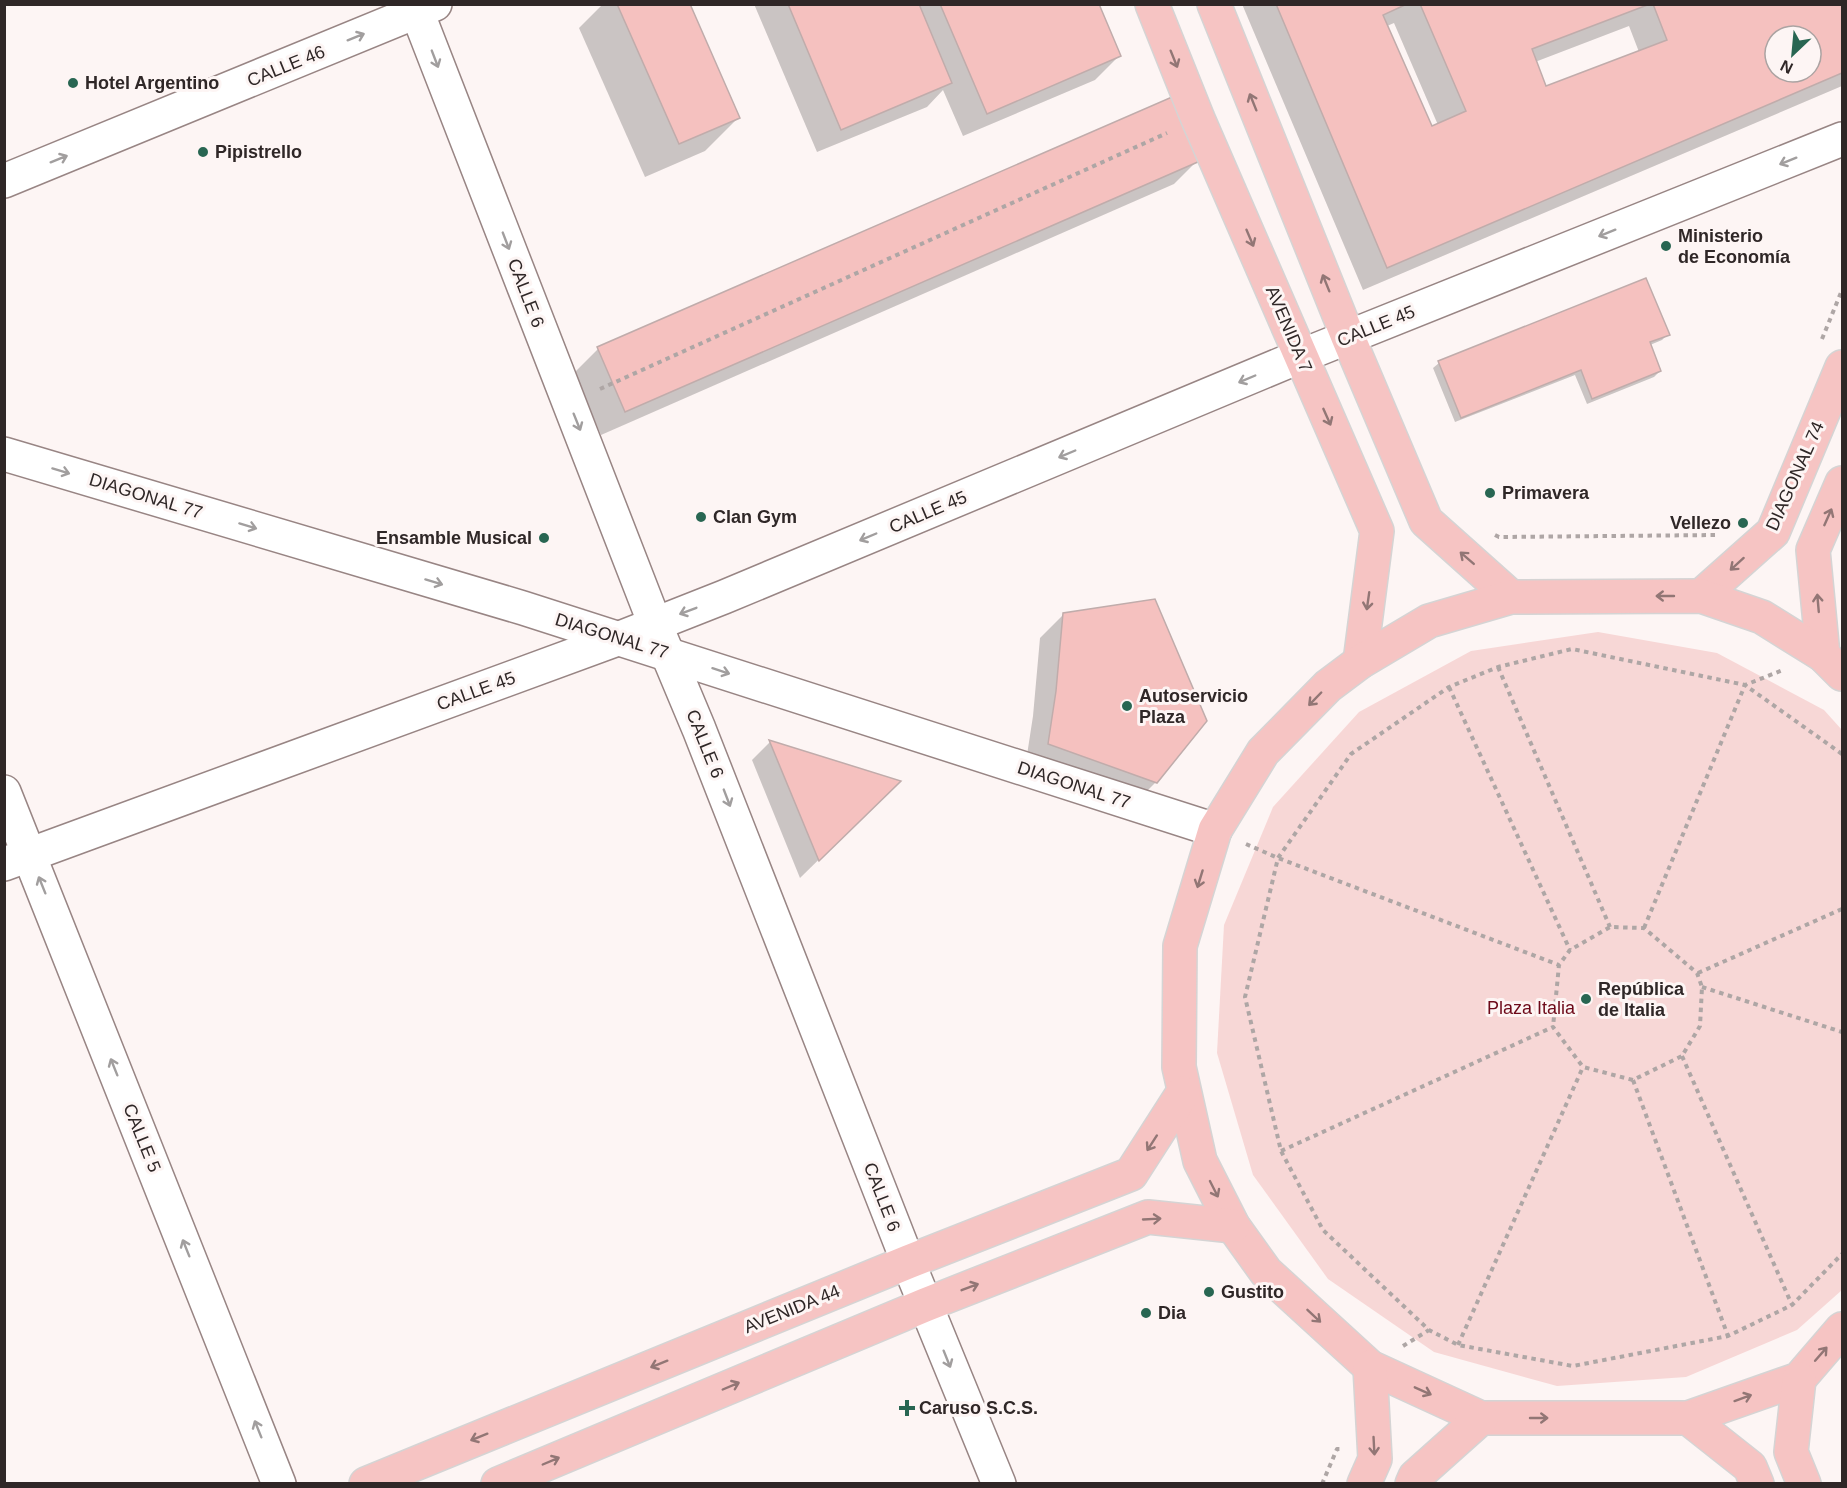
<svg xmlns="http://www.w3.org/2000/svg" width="1847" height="1488" viewBox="0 0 1847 1488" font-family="Helvetica,sans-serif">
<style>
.green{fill:#f7d7d6}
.shadow{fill:#0003;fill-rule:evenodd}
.building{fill:#f5c1bf;stroke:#c0acab;stroke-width:1.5;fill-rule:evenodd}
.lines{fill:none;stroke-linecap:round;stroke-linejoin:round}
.minor-casing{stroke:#988584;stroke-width:36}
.major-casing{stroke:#d5d4d4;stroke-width:36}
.path{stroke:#aea6a5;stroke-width:4;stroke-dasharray:4.5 4.5;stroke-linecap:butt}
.minor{stroke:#fff;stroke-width:33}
.major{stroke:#f6c4c3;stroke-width:33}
.oneway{stroke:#a19e9e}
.oneway2{stroke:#927675}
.poi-dot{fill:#286652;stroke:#fdf5f4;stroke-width:2}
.labels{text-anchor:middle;stroke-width:6;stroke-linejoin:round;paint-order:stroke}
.street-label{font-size:18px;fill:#2f2727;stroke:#fdf5f4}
.poi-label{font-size:18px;font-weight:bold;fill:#2f2727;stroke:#fdf5f4;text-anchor:start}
.park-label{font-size:18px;fill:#6d0919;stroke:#fdf5f4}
</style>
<rect width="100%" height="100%" fill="#fdf5f4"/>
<!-- green -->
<polygon class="green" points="1598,632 1717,653 1824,710 1842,730 1842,1290 1797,1330 1686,1377 1557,1386 1434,1352 1328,1279 1253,1175 1217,1053 1224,925 1273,807 1359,712 1471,651"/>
<!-- shadow -->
<g class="shadow">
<polygon points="603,4 689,4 739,117 705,151 645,177 579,28"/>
<polygon points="754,4 1097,4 1119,56 1095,80 963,136 943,90 927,107 817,152"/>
<path d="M1242 4H1842V86L1363 290ZM1394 23 1438 125 1431 128 1387 26ZM1629 26 1639 52 1545 88 1535 62ZM1775 36H1811V72H1775Z"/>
<polygon points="1198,160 1174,184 601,435 574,373 598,349"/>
<polygon points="1668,334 1662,340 1650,345 1660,371 1654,377 1587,404 1575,375 1455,422 1433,368 1439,363"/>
<polygon points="1064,614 1156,782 1132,806 1025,768 1033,716 1040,638"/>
<polygon points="770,742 898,782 800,878 752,760"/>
</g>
<!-- building -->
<g class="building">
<polygon points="617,4 690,4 740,118 679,144"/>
<polygon points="788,4 919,4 952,83 841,130"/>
<polygon points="940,4 1099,4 1121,56 987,114"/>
<path d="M1276 4H1407L1383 15 1432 126 1466 111 1420 4H1650L1532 49 1546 86 1667 40 1653 4H1842V73L1387 268ZM1775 36H1811V72H1775Z"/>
<polygon points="1172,97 1200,161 625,412 597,347"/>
<polygon points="1646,278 1670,335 1650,342 1661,371 1592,399 1581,370 1461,418 1438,361"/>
<polygon points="1155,599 1207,721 1157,783 1048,744 1056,691 1063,613"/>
<polygon points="769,740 901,781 819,861"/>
</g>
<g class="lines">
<defs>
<g id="minor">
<polyline points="414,4 655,624 699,729 908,1262 999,1484"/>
<polyline points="4,181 435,4"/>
<polyline points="4,454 523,608 1215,830"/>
<polyline points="4,792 279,1484"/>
<polyline points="4,864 620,638 724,597 1301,356 1842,139"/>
</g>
<g id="major">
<polyline points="1152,4 1198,119 1377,531 1360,662"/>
<polyline points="1214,4 1348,337 1426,521 1511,597"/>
<polyline points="1701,596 1773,532 1842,367"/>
<polyline points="1823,655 1813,550 1842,483"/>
<polyline points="1842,674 1823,655 1762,617 1701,596 1511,597 1429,621 1360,662 1328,686 1263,752 1215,830 1180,946 1179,1067 1200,1161 1233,1226 1266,1272 1370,1367 1481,1418 1688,1418 1799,1379 1842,1329"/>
<polyline points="1799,1379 1791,1452 1804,1484"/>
<polyline points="1688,1418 1750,1467 1757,1484"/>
<polyline points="366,1484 908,1262 1131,1174 1183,1093"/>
<polyline points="498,1484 925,1305 1148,1217 1233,1226"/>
<polyline points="1364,1484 1375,1459 1370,1367"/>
<polyline points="1412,1484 1415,1477 1481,1418"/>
</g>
</defs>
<!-- minor casing -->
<use href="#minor" class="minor-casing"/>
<!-- major casing -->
<use href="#major" class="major-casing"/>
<!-- path -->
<g class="path">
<polyline points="1822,339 1842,290"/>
<polyline points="600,389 1167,133"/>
<polyline points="1495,535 1499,537 1718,535"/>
<polyline points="1498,667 1610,927"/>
<polyline points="1449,687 1570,950"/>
<polyline points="1842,754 1745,685 1572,649 1498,667 1449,687 1351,754 1278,858 1245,997 1281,1151 1323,1230 1429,1330 1458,1345 1573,1366 1728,1336 1792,1305 1842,1254"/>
<polyline points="1246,844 1278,858 1559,965"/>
<polyline points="1644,928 1745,685 1783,670"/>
<polyline points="1698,973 1842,909"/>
<polyline points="1702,987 1842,1032"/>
<polyline points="1682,1056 1792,1305"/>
<polyline points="1633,1080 1728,1336"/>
<polyline points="1281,1151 1553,1027 1583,1067 1633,1080 1682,1056 1700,1026 1702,987 1697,973 1644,928 1610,927 1570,950 1559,965 1553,1027"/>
<polyline points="1458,1345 1583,1067"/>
<polyline points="1403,1346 1429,1330"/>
<polyline points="1322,1484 1337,1449 1342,1449"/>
</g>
<!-- minor -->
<use href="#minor" class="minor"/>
<!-- major -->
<use href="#major" class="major"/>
</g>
<!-- one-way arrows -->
<defs><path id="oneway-shaft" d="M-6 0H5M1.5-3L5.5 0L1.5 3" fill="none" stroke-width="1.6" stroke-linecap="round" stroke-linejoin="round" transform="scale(1.5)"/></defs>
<g class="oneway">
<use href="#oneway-shaft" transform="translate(356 37) rotate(-22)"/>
<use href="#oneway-shaft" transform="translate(435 59) rotate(69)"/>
<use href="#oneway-shaft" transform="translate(59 159) rotate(-22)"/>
<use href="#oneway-shaft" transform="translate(1788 161) rotate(158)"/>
<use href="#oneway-shaft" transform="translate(1607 233) rotate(158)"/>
<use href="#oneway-shaft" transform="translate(506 241) rotate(69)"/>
<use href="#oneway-shaft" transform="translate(1247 379) rotate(157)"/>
<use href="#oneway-shaft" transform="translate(577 422) rotate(68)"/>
<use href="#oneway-shaft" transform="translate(1067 454) rotate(157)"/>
<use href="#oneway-shaft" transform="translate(61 471) rotate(17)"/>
<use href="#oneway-shaft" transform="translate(248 526) rotate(17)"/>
<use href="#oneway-shaft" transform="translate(868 537) rotate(157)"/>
<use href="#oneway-shaft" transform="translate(434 582) rotate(17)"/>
<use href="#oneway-shaft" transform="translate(688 611) rotate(159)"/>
<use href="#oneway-shaft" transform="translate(721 671) rotate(18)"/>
<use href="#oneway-shaft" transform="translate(727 798) rotate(69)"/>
<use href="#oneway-shaft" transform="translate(42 885) rotate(-112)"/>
<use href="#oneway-shaft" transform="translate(114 1067) rotate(-112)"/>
<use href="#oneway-shaft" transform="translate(186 1248) rotate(-112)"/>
<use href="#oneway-shaft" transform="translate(947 1359) rotate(68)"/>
<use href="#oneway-shaft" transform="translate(258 1429) rotate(-112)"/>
</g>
<g class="oneway2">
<use href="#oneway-shaft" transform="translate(1174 59) rotate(68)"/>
<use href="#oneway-shaft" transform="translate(1253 102) rotate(-112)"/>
<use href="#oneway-shaft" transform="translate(1250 238) rotate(67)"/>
<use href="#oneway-shaft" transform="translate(1326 283) rotate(-112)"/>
<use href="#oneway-shaft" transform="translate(1327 417) rotate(66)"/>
<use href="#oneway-shaft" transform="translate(1828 517) rotate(-66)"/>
<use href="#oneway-shaft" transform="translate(1467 558) rotate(-139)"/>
<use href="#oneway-shaft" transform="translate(1737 564) rotate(138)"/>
<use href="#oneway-shaft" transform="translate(1665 596) rotate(180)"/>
<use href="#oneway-shaft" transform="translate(1368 601) rotate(98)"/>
<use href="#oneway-shaft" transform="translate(1818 603) rotate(-95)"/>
<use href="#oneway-shaft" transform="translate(1315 699) rotate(134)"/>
<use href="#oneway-shaft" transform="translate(1200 879) rotate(107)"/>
<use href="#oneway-shaft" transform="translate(1152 1143) rotate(123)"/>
<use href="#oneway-shaft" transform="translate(1214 1189) rotate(63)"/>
<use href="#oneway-shaft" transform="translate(1152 1219) rotate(-3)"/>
<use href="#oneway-shaft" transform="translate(970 1287) rotate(-21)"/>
<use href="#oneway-shaft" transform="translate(1314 1316) rotate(43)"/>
<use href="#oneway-shaft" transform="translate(1821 1354) rotate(-49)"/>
<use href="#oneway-shaft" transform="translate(659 1364) rotate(158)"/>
<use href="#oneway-shaft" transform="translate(731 1386) rotate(-23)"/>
<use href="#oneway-shaft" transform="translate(1423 1391) rotate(24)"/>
<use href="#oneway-shaft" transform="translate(1743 1398) rotate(-20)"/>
<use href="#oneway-shaft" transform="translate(1539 1418)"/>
<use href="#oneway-shaft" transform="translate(479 1437) rotate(158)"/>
<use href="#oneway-shaft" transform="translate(1374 1446) rotate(87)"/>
<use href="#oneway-shaft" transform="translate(551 1461) rotate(-23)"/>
</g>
<!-- markers -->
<g class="poi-dot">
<circle cx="73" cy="83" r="6"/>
<circle cx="203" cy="152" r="6"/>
<circle cx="1666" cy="246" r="6"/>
<circle cx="1490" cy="493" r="6"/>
<circle cx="701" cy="517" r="6"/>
<circle cx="1743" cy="523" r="6"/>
<circle cx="544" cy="538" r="6"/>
<circle cx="1127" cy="706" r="6"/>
<circle cx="1586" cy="999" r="6"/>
<circle cx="1209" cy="1292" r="6"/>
<circle cx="1146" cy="1313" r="6"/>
<path d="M904 1399h6v6h6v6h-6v6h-6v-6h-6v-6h6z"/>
</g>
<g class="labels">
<!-- street labels -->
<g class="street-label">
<text transform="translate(286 66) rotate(-22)" y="6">CALLE 46</text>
<text transform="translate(526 293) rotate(69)" y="6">CALLE 6</text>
<text transform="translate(1376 326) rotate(-22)" y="6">CALLE 45</text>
<text transform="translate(1289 329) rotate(67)" y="6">AVENIDA 7</text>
<text transform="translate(1795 476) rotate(-66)" y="6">DIAGONAL 74</text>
<text transform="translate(146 496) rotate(17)" y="6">DIAGONAL 77</text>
<text transform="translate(928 512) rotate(-23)" y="6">CALLE 45</text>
<text transform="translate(612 636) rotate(17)" y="6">DIAGONAL 77</text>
<text transform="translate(476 691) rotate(-20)" y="6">CALLE 45</text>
<text transform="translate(705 744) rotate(68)" y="6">CALLE 6</text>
<text transform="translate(1074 785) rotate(18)" y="6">DIAGONAL 77</text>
<text transform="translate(142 1138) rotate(68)" y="6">CALLE 5</text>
<text transform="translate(882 1197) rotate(69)" y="6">CALLE 6</text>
<text transform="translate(792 1309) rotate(-22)" y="6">AVENIDA 44</text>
</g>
<!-- poi labels -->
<g class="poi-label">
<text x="85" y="89">Hotel Argentino</text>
<text x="215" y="158">Pipistrello</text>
<text x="1678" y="242">Ministerio<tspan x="1678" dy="21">de Economía</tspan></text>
<text x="1502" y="499">Primavera</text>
<text x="713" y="523">Clan Gym</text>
<text x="1731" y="529" text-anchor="end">Vellezo</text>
<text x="532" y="544" text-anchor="end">Ensamble Musical</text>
<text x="1139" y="702">Autoservicio<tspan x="1139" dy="21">Plaza</tspan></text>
<text x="1598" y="995">República<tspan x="1598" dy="21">de Italia</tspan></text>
<text x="1221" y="1298">Gustito</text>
<text x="1158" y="1319">Dia</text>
<text x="919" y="1414">Caruso S.C.S.</text>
</g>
<!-- park labels -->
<g class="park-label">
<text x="1531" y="1014">Plaza Italia</text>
</g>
</g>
<!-- border -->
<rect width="1847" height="1488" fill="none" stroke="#2f2727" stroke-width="12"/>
<!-- north arrow -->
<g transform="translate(1793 54) rotate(206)"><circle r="28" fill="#fdf5f4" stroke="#aba3a2" stroke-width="1.5"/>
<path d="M0-4.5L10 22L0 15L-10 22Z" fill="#286652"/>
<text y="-9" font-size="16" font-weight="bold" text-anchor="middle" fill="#2f2727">N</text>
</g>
</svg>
